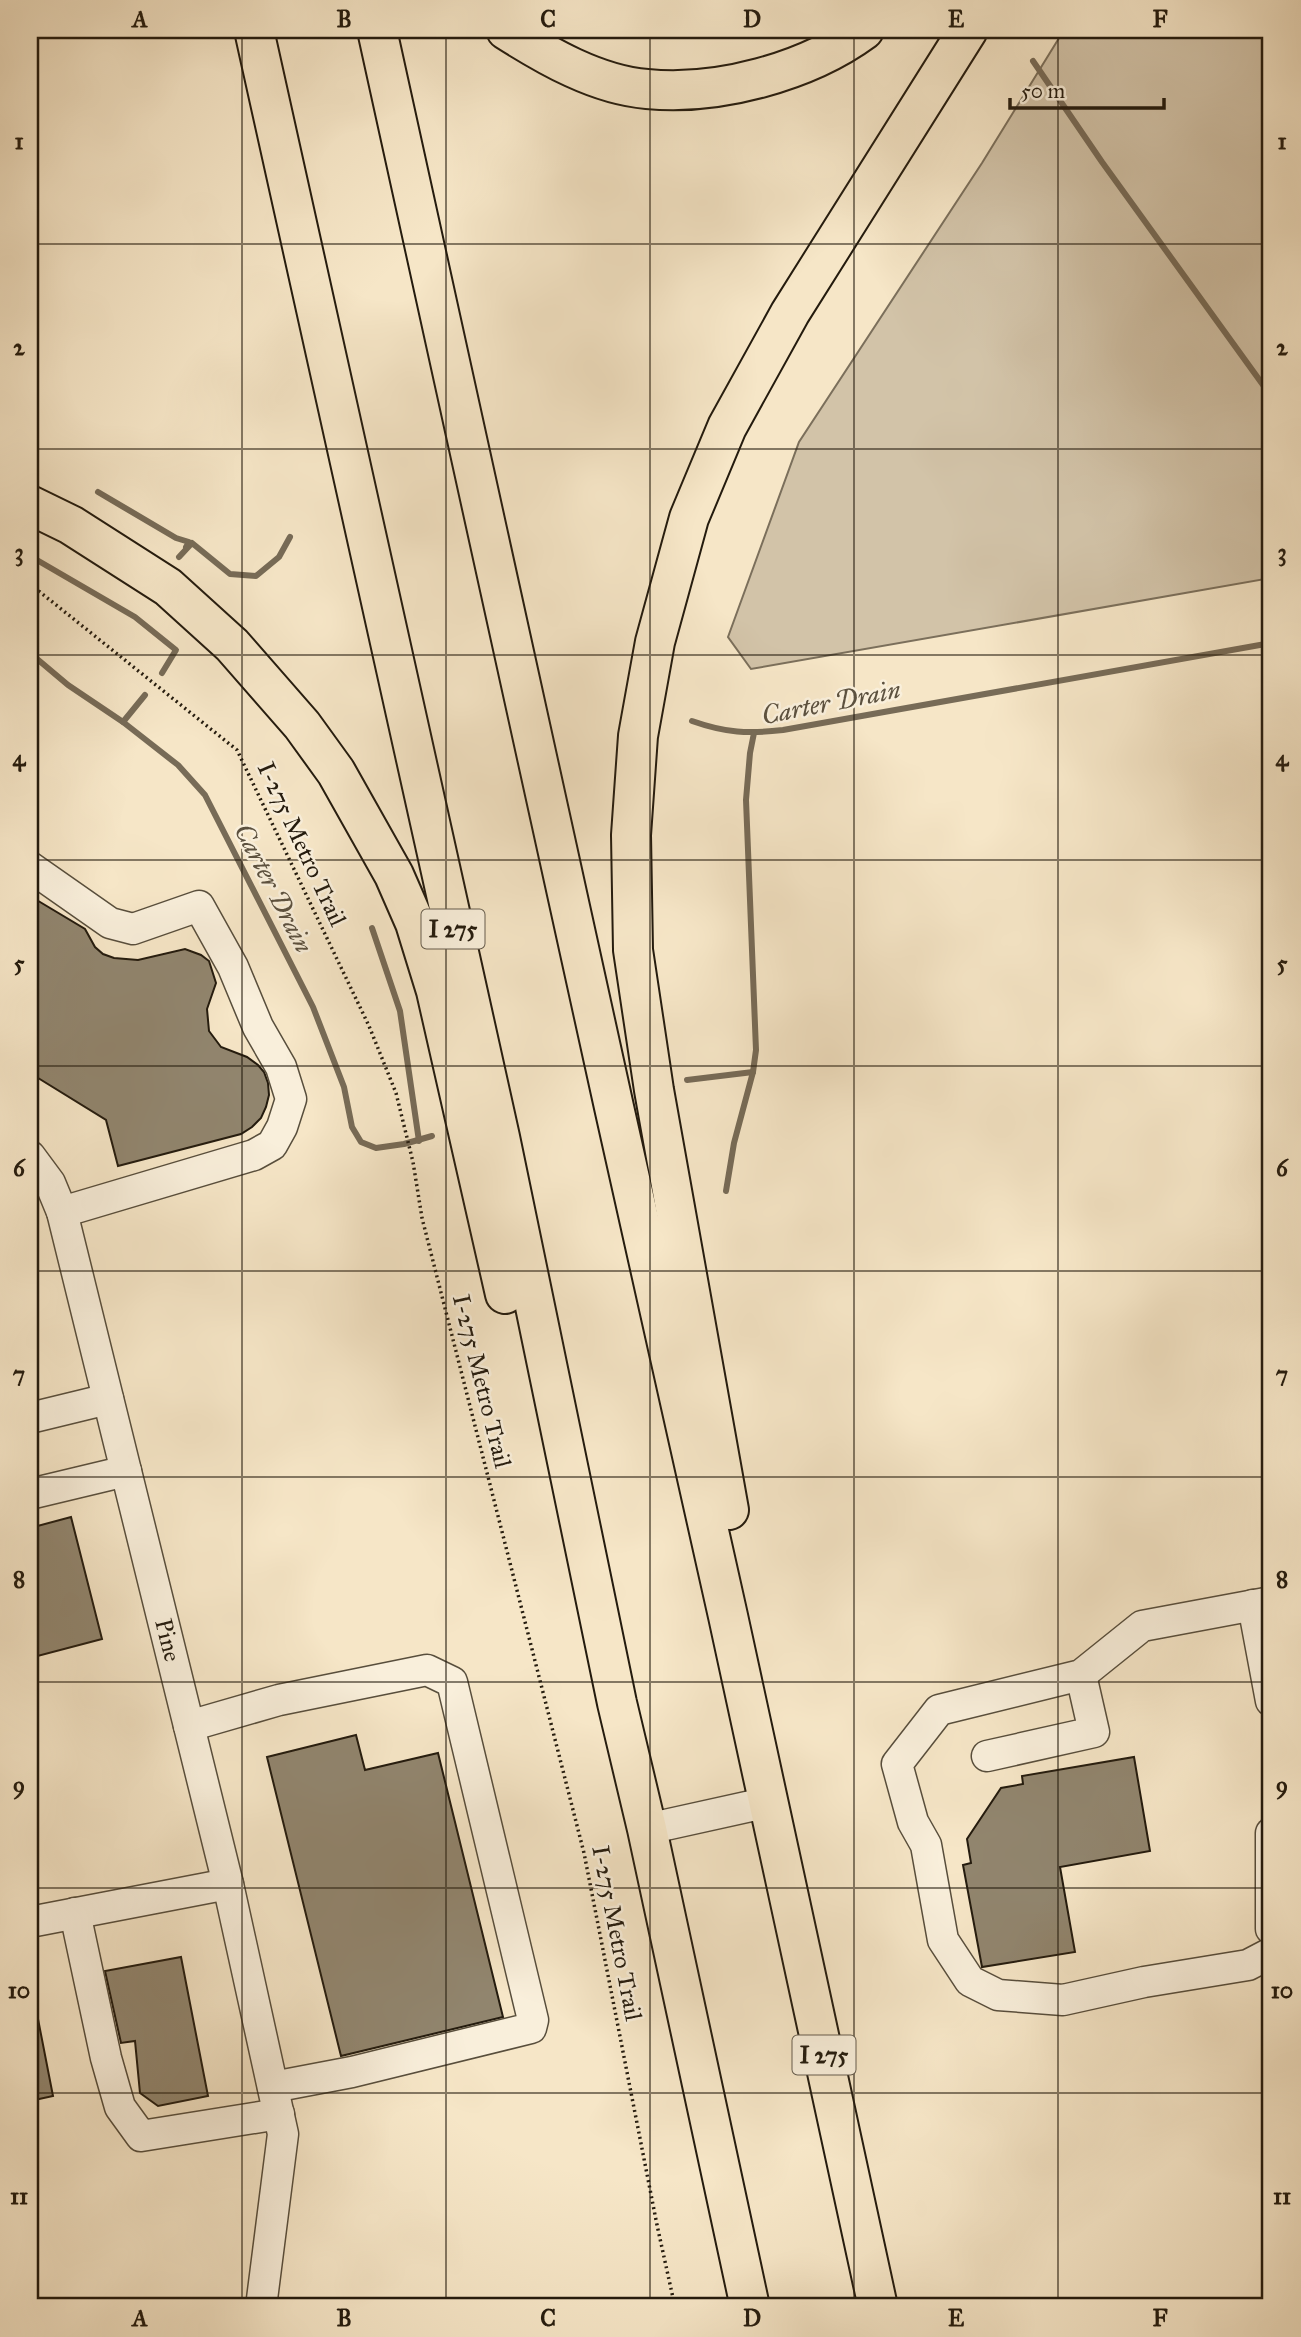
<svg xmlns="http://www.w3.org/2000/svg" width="1301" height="2337" viewBox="0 0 1301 2337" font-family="'IM FELL Great Primer',serif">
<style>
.green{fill:#d2c3a8;stroke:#7b6f5b;stroke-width:2}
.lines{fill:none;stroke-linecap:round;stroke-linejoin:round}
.stream{stroke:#776b57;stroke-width:6}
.building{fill:#91856e;stroke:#241b0e;stroke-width:2}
.minor-casing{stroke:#584e3c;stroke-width:33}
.highway-casing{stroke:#241b0e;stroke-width:42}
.path{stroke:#241b0e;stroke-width:3.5;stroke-dasharray:2 3.5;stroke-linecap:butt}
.minor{stroke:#f9efdb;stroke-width:30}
.highway{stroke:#f6e6c7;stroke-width:38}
.grid{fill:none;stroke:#241b0e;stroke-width:2;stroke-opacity:0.55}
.labels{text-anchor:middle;stroke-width:5;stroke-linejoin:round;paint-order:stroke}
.shield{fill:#f9efdb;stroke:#645b4c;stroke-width:2}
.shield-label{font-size:23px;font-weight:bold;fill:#241b0e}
.street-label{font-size:24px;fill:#241b0e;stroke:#f9efdb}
.water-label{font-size:26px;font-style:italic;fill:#5c513f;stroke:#f9efdb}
.neatline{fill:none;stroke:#241b0e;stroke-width:2.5}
.grid-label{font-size:23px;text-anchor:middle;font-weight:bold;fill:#241b0e}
</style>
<rect width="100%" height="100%" fill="#f6e6c7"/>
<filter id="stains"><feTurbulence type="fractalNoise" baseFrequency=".00286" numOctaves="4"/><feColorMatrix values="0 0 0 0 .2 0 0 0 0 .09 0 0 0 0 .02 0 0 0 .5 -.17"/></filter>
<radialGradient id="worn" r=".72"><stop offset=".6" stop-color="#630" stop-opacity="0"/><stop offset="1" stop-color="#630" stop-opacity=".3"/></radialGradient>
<!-- green -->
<polygon class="green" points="1064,30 1271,30 1271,578 751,669 728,637 799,442 982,163"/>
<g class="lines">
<!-- stream -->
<g class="stream">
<polyline points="1033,61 1102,162 1271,396"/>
<polyline points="98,492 176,538 189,542 186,547"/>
<polyline points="30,556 135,617 176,650 162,673"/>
<polyline points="179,557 192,543 230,574 256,576 279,557 290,537"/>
<polyline points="30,653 68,685 123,722 178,765 205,795 313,1007 344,1087 352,1127 361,1142 376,1148 404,1144 432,1136"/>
<path d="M692 721C726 733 748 734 783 730L1271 643"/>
<polyline points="123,722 145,695"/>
<polyline points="372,928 400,1011 419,1141"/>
<polyline points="687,1080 753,1072"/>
<polyline points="726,1191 734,1143 753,1072 756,1050 746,800 750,753 754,733"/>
</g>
</g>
<!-- building -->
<g class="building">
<polygon points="30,896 85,929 95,947 103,954 114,958 138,960 185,949 201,955 209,961 216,983 207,1009 209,1031 221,1047 247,1057 258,1065 264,1072 268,1083 269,1095 266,1107 261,1118 252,1127 241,1134 118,1166 106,1120 30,1073"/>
<polygon points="71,1517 102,1639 30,1658 30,1528"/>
<polygon points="356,1735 365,1770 438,1753 503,2017 341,2056 267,1757"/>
<polygon points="1134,1757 1150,1851 1060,1867 1075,1952 982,1967 963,1865 971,1863 967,1839 1001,1788 1023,1784 1022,1776"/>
<polygon points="181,1957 208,2096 158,2106 140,2093 135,2041 121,2043 105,1971"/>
<polygon points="38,2019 53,2096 30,2101 30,2020"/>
</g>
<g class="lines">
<defs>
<g id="minor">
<polyline points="30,867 110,923 133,929 199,906 233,967 258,1027 281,1067 291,1099 282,1127 272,1145 254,1155 62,1212"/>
<polyline points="30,1156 50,1183 62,1212 228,1884 283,2134 261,2307"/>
<polyline points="30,1418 108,1399"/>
<polyline points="30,1494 126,1471"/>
<polyline points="1271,1602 1142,1626 1081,1675 939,1710 897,1764 913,1822 926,1845 943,1940 970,1981 998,1995 1063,2000 1144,1982 1248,1965 1271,1953"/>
<polyline points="1253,1605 1271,1701"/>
<polyline points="189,1726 279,1700 427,1670 452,1682 533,2020 531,2028 352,2072 273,2087"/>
<polyline points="987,1756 1094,1732 1081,1675"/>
<polyline points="647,1829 769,1802"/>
<polyline points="1271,1833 1271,1929"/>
<polyline points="75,1913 106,2058 120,2107 141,2136 279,2114"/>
<polyline points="30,1922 228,1884"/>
</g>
<g id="highway">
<polyline points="254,30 500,1137 617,1703 647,1829 750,2307"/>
<polyline points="377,30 614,1107 728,1616 878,2307"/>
<path d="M506 30C547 56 597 85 647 89 717 96 807 72 864 30"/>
<polyline points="30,505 71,525 168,587 232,645 302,725 336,772 394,875 415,923 436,991 505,1294"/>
<polyline points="729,1510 654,1090 633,950 631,835 638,736 655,642 689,518 727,427 790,313 968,30"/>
</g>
</defs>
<!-- minor casing -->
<use href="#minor" class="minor-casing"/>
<!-- highway casing -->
<use href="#highway" class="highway-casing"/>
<!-- path -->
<polyline class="path" points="30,584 237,750 369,1026 396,1093 413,1162 422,1218 584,1853 657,2225 675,2307"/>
<!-- minor -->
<use href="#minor" class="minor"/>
<!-- highway -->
<use href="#highway" class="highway"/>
</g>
<!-- grid -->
<path class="grid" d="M242 30V2307M446 30V2307M650 30V2307M854 30V2307M1058 30V2307M30 244H1271M30 449H1271M30 655H1271M30 860H1271M30 1066H1271M30 1271H1271M30 1477H1271M30 1682H1271M30 1888H1271M30 2093H1271"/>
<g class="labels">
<!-- shield labels -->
<g class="shield">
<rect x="421.5" y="909.5" width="63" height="39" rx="5"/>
<rect x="792.5" y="2035.5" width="63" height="39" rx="5"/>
</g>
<g class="shield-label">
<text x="453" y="937">I 275</text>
<text x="824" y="2063">I 275</text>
</g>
<!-- street labels -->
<g class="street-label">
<text transform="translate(302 844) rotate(65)" y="8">I-275 Metro Trail</text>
<text transform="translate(482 1381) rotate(76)" y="8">I-275 Metro Trail</text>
<text transform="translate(168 1640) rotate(76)" y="8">Pine</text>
<text transform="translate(617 1933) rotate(79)" y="8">I-275 Metro Trail</text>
</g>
<!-- water labels -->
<g class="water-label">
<text transform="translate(831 702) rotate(-11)" y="9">Carter Drain</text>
<text transform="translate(274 888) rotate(63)" y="9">Carter Drain</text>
</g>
</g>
<!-- margin -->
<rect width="1301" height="2337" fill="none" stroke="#f6e6c7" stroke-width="77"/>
<!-- scale -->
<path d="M1010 98v10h154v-10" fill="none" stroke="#241b0e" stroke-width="3.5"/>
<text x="1021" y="98" font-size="21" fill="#241b0e" stroke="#f9efdb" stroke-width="5" paint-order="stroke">50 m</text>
<rect x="38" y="38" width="1224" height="2260" class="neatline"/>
<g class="grid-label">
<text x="140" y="27">A</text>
<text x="344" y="27">B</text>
<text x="548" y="27">C</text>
<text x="752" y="27">D</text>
<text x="956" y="27">E</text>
<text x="1160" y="27">F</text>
<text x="19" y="149">1</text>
<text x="1282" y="149">1</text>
<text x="19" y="355">2</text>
<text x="1282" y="355">2</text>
<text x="19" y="560">3</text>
<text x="1282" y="560">3</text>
<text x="19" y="766">4</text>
<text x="1282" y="766">4</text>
<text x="19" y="971">5</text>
<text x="1282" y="971">5</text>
<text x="19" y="1176">6</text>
<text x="1282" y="1176">6</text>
<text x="19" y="1382">7</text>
<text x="1282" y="1382">7</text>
<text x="19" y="1587">8</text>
<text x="1282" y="1587">8</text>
<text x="19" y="1793">9</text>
<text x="1282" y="1793">9</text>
<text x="19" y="1998">10</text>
<text x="1282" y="1998">10</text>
<text x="19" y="2204">11</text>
<text x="1282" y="2204">11</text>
<text x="140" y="2326">A</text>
<text x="344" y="2326">B</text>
<text x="548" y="2326">C</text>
<text x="752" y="2326">D</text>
<text x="956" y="2326">E</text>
<text x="1160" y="2326">F</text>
</g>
<rect width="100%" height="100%" filter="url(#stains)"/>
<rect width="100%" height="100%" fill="url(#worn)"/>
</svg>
